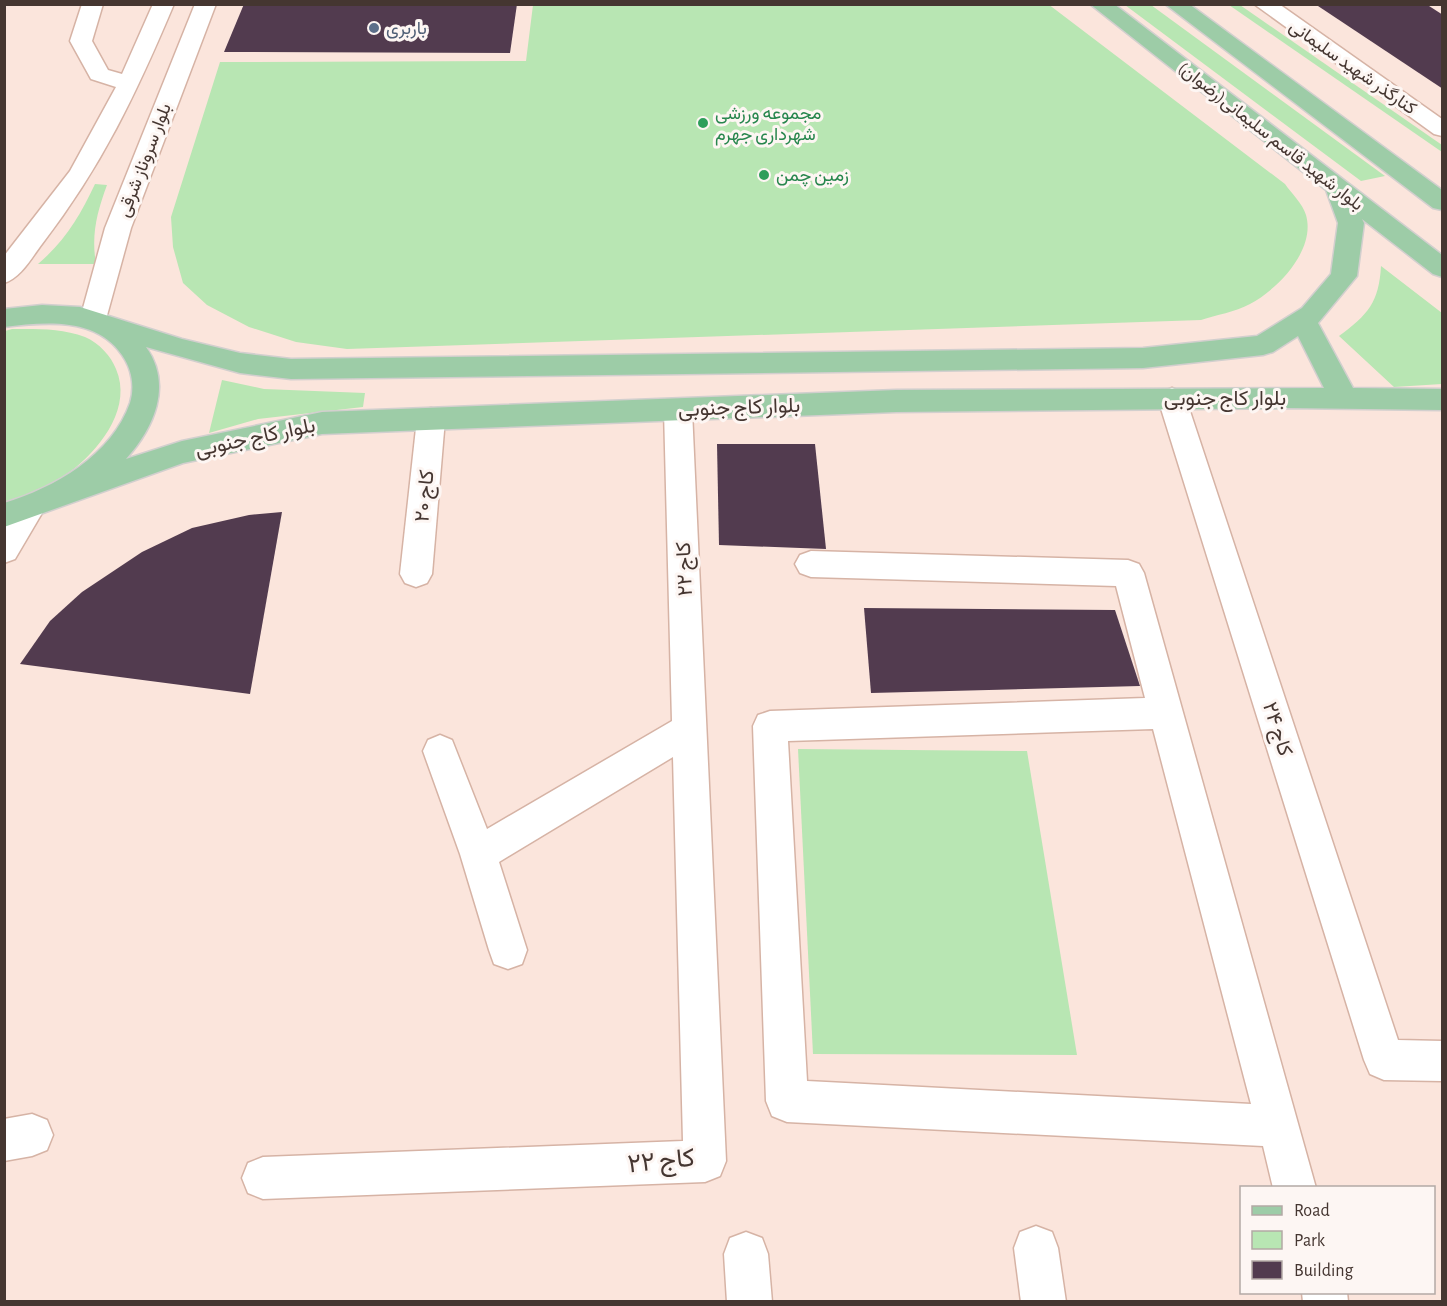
<svg xmlns="http://www.w3.org/2000/svg" width="1447" height="1306" viewBox="0 0 1447 1306" font-family="'Alegreya Sans',Vazirmatn,sans-serif">
<style>
.green{fill:#b8e6b3}
.building{fill:#523b4f}
.lines{fill:none;stroke-linecap:round;stroke-linejoin:round}
.minor-casing{stroke:#d6b3a5;stroke-width:3}
.major-casing{stroke:#d2cfce;stroke-width:3}
.minor{fill:#fff;fill-rule:evenodd}
.major{fill:#9dcca7;fill-rule:evenodd}
.service-dot{fill:#5c6f8a;stroke:#fdf6f3;stroke-width:2}
.leisure-dot{fill:#2e9e5b;stroke:#fdf6f3;stroke-width:2}
.labels{text-anchor:middle;stroke-width:6;stroke-linejoin:round;paint-order:stroke}
.far-service-label{font-size:18px;fill:#4e5e75;stroke:#fdf6f3;text-anchor:start}
.far-street-label{font-size:18px;fill:#453631;stroke:#fdf6f3}
.far-leisure-label{font-size:18px;fill:#27864d;stroke:#fdf6f3;text-anchor:start}
.street-label{font-size:21px;fill:#453631;stroke:#fdf6f3}
.near-street-label{font-size:26px;fill:#453631;stroke:#fdf6f3}
</style>
<rect width="100%" height="100%" fill="#fbe5dc"/>
<!-- green -->
<g class="green">
<path d="M1048 4 1285 184C1291 193 1303 204 1306 215 1316 250 1278 289 1250 304 1235 312 1216 315 1201 320L347 349 296 342 249 327 207 305 183 283 173 247 171 217 220 62 526 61 533 5Z"/>
<polygon points="1125,5 1151,5 1385,176 1361,181"/>
<polygon points="1229,5 1240,5 1442,145 1442,152"/>
<path d="M95 184 107 185C97 212 91 235 96 264H38C65 241 80 216 95 184Z"/>
<path d="M1381 266 1442 313V384L1394 387 1339 336C1368 315 1379 302 1381 266Z"/>
<path d="M12 329C37 329 61 328 85 337 99 343 111 356 116 369 132 406 103 445 75 468 54 484 29 494 5 503V331Z"/>
<polygon points="222,380 264,389 365,393 363,407 258,419 209,433"/>
<polygon points="798,749 1027,751 1077,1055 813,1054"/>
</g>
<!-- building -->
<g class="building">
<polygon points="244,4 517,4 510,53 224,52"/>
<polygon points="1315,4 1426,4 1443,15 1443,89"/>
<polygon points="717,444 815,444 826,549 719,545"/>
<polygon points="282,512 250,694 20,664 50,621 82,592 142,552 192,528 249,515"/>
<polygon points="864,608 1115,610 1140,686 871,693"/>
</g>
<g class="lines">
<defs>
<g id="minor">
<path d="M82 4H103L92 41 108 70 122 74 153 4H174C136 94 102 166 42 244 32 257 21 278 4 283V256L70 171 116 87 91 79 70 41Z"/>
<polygon points="195,4 216,4 131,228 106,319 102,326 93,328 84,326 80,319 105,228"/>
<polygon points="1254,4 1279,4 1442,119 1442,136 1434,134"/>
<polygon points="1172,388 1182,392 1186,399 1398,1040 1442,1041 1442,1081 1384,1080 1370,1074 1364,1060 1158,399 1162,392"/>
<polygon points="678,399 688,402 692,410 726,1161 720,1176 705,1182 263,1199 248,1193 242,1178 248,1163 263,1157 683,1141 673,757 499,862 527,950 522,964 508,969 494,964 489,950 460,854 423,751 428,740 440,735 452,740 487,829 672,721 664,410 668,402"/>
<polygon points="431,408 441,411 445,419 432,574 427,583 416,587 405,583 400,574 417,419 421,411"/>
<path d="M30 496 41 499 45 508 15 559 4 563C4 537 0 506 30 496Z"/>
<path d="M811 551 1128 560 1139 564 1144 573 1316 1188H1273L1263 1146 787 1122 772 1116 766 1101 753 726 758 715 770 711 1145 698 1116 586 811 577 800 573 795 564 800 555ZM1153 729 1251 1104 807 1081 788 741Z"/>
<polygon points="32,1114 47,1120 53,1135 47,1150 32,1156 4,1161 4,1119"/>
<polygon points="1036,1226 1052,1232 1058,1248 1066,1302 1021,1302 1014,1248 1020,1232"/>
<polygon points="746,1232 762,1238 768,1254 772,1302 727,1302 724,1254 730,1238"/>
<polygon points="1302,1292 1347,1292 1348,1302 1303,1302"/>
</g>
<g id="major">
<path d="M1090 4H1114L1442 255V277L1433 274 1362 219 1364 223 1357 276 1318 323 1353 388 1442 389V410L1288 408 896 412 322 434 183 463 4 527V503C54 488 112 455 130 403 135 387 132 369 122 355 96 317 45 322 4 327V309L42 305 80 307 182 339 240 353 291 359 1143 348 1257 336 1302 308 1331 274 1338 223 1326 190ZM1298 336 1324 388 896 390 322 412 182 441 126 459C154 428 173 385 146 347L240 373 291 379 1143 368 1263 355 1273 352Z"/>
<polygon points="1165,4 1189,4 1442,190 1442,210 1433,208"/>
</g>
</defs>
<!-- minor casing -->
<use href="#minor" class="minor-casing"/>
<!-- major casing -->
<use href="#major" class="major-casing"/>
<!-- minor -->
<use href="#minor" class="minor"/>
<!-- major -->
<use href="#major" class="major"/>
</g>
<!-- markers -->
<circle class="service-dot" cx="374" cy="28" r="6"/>
<g class="leisure-dot">
<circle cx="703" cy="123" r="6"/>
<circle cx="764" cy="175" r="6"/>
</g>
<g class="labels">
<!-- far-service labels -->
<g class="far-service-label">
<text x="386" y="34">باربری</text>
</g>
<!-- far-street labels -->
<g class="far-street-label">
<text transform="translate(1353 67) rotate(35)" y="6">کنارگذر شهید سلیمانی</text>
<text transform="translate(1271 136) rotate(38)" y="6">بلوار شهید قاسم سلیمانی(رضوان)</text>
<text transform="translate(144 160) rotate(-69)" y="6">بلوار سروناز شرقی</text>
</g>
<!-- far-leisure labels -->
<g class="far-leisure-label">
<text x="715" y="119">مجموعه ورزشی<tspan x="715" dy="21">شهرداری جهرم</tspan></text>
<text x="776" y="181">زمین چمن</text>
</g>
<!-- street labels -->
<g class="street-label">
<text x="1225" y="405">بلوار کاج جنوبی</text>
<text transform="translate(739 407) rotate(-2)" y="7">بلوار کاج جنوبی</text>
<text transform="translate(255 437) rotate(-12)" y="7">بلوار کاج جنوبی</text>
<text transform="translate(424 496) rotate(-84)" y="7">کاج ۲۰</text>
<text transform="translate(684 569) rotate(-92)" y="7">کاج ۲۲</text>
<text transform="translate(1278 729) rotate(72)" y="7">کاج ۲۴</text>
</g>
<!-- near-street labels -->
<g class="near-street-label">
<text transform="translate(661 1160) rotate(-6)" y="9">کاج ۲۲</text>
</g>
</g>
<!-- border -->
<rect width="1447" height="1306" fill="none" stroke="#453631" stroke-width="12"/>
<!-- legend -->
<rect x="1240" y="1186" width="195" height="108" fill="#fdf6f3" stroke="#b3a9a5" stroke-width="1.5"/>
<rect x="1252" y="1206" width="30" height="9" fill="#9dcca7" stroke="#b3a9a5" stroke-width="1.5"/>
<text x="1294" y="1216" font-size="18" fill="#453631">Road</text>
<rect x="1252" y="1231" width="30" height="18" fill="#b8e6b3" stroke="#b3a9a5" stroke-width="1.5"/>
<text x="1294" y="1246" font-size="18" fill="#453631">Park</text>
<rect x="1252" y="1261" width="30" height="18" fill="#523b4f" stroke="#b3a9a5" stroke-width="1.5"/>
<text x="1294" y="1276" font-size="18" fill="#453631">Building</text>
</svg>
